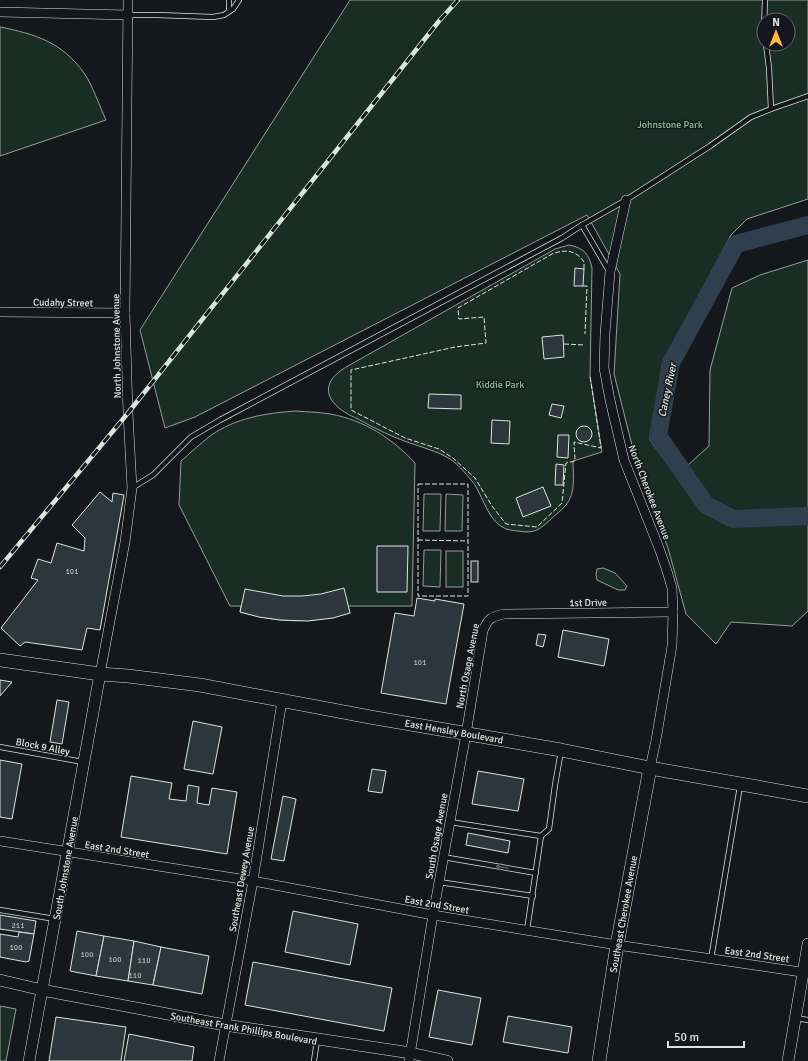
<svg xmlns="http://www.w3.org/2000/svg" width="808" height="1061" viewBox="0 0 808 1061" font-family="Signika,sans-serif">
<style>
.green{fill:#1a2d24;stroke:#939e99;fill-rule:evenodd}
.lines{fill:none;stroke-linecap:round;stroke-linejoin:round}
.river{stroke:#2f3f4d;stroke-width:18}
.building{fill:#2c363c;stroke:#d8e6dc}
.service-casing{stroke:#d8e6dc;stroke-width:6}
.minor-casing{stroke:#d8e6dc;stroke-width:10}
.tertiary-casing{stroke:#d8e6dc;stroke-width:12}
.secondary-casing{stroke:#d8e6dc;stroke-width:14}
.service{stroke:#14181c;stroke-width:4.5}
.minor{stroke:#14181c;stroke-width:9}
.tertiary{stroke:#14181c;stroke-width:11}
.secondary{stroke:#14181c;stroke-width:13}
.rail-casing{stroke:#d8e6dc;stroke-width:4.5}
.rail{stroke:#14181c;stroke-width:3;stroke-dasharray:9;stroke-linecap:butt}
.fence{stroke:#d8e6dc;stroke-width:1;stroke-dasharray:5 2;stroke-linecap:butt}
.oneway{stroke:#59605f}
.labels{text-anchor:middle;stroke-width:3;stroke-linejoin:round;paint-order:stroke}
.number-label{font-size:8px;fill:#adbab4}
.park-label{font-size:10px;fill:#8ac095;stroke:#14181c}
.street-label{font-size:10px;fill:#d8e6dc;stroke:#14181c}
.water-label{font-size:11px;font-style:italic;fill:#d8e6dc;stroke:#14181c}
</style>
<rect width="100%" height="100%" fill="#14181c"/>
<!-- green -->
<g class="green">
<path d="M350 0H808V199L747 219 731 235 662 366 650 440 676 476 709 446 710 370 732 288 760 275 808 260V611L792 626 731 622 716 644 686 614 668 548 640 477 614 374 620 274 587 215 195 417 165 428 140 330ZM764 20H788V44H764Z"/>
<path d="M0 27C35 34 62 42 84 73 93 86 99 105 106 120L0 156Z"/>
<path d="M569 245C584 248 589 254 592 268L590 376 602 452 573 461C573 476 576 493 566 505 561 511 555 515 550 520 539 530 534 534 518 531 515 531 510 530 506 529 489 522 484 500 475 485 468 476 459 465 450 459 437 451 421 447 407 442 390 436 374 428 358 419 349 415 339 410 333 402 321 386 335 373 348 366L555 249Z"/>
<path d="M296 411C307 412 319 412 330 414 364 420 392 438 415 463L412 606H348L350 613C309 624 280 623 240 612L241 606H230L179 505 181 461C190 453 200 444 210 436 235 418 266 413 296 411Z"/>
<polygon points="424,494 441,494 440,531 423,531"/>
<polygon points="446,494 463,495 462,531 445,531"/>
<polygon points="424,550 441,550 440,587 423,586"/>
<rect x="446" y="551" width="17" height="36"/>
<polygon points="603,568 615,573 627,586 625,590 618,590 597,580 596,575 597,569"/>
<polygon points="0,1006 16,1009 6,1061 0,1061"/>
</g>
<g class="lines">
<!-- river -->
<polyline class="river" points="808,225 736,244 671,363 658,436 706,505 733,519 808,516"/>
</g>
<!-- building -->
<g class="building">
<polygon points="575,268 584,269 583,286 574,286"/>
<polygon points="563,335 564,357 544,359 542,337"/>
<polygon points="429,394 461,395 461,409 428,408"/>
<polygon points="552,404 564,406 561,418 549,415"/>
<polygon points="492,420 510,421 509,444 491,443"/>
<circle cx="584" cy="434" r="8"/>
<polygon points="558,435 569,435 568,458 557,457"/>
<polygon points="556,464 564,465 563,485 555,485"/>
<polygon points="543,487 551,506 523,517 516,498"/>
<polygon points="100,492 112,502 113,493 124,495 100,630 87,628 82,650 25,642 20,646 1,628 38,580 31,578 38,559 51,563 57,543 84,551 85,538 72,525"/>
<polygon points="377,546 408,546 407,592 377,592"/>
<rect x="471" y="561" width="7" height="21"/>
<polygon points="344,588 350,613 333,618 308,621 280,620 259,617 240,612 245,589 283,596 302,596 321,594"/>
<polygon points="417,598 435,601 435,599 464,604 446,704 381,693 395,613 414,616"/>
<polygon points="563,630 609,639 604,666 558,657"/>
<polygon points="538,634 546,635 543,647 536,645"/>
<polygon points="0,680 12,682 0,696"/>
<polygon points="57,700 69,702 62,744 50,742"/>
<polygon points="193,721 222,727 213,774 184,769"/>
<polygon points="0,760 22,764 12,819 0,817"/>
<polygon points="372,769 386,771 382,793 368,791"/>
<polygon points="478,771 524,779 518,811 472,804"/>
<polygon points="131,776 172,783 169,799 186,801 188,785 199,787 197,803 209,805 212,788 237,792 227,854 121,837"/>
<polygon points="283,796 296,799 284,861 271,859"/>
<polygon points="468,833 510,841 508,853 466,845"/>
<polygon points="293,911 358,924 350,965 285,952"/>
<polygon points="0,915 36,921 34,934 0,929"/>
<polygon points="77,931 104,936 96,976 70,971"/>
<polygon points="19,932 34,934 29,961 26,962 0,957 0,934 18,937"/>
<polygon points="104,936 134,941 128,981 96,976"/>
<polygon points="134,941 161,947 153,985 128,981"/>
<polygon points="161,947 209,956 202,994 153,985"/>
<polygon points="253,962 392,988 384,1031 245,1005"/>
<polygon points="438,990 481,998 472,1045 429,1037"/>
<polygon points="508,1016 572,1027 568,1053 503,1042"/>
<polygon points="56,1017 126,1027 121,1061 49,1061"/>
<polygon points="129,1034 194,1047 192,1061 124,1061"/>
</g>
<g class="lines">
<defs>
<g id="service">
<polyline points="229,0 229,11"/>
<polyline points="128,15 157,15 213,17 224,15 233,9 239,0"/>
<polyline points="764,28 765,0"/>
<polyline points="766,44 769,68 771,109 808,96"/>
<polyline points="582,225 626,200 710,146 751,117 771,109"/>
<polyline points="132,488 153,475 191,437 220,420 562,238 582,225 609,271"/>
<polyline points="0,747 83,762"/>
<polyline points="450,822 541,836 549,829 555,785 561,751"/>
<polyline points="443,857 536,873"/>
<polyline points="439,882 533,896"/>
<polyline points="0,910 55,919"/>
<polyline points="527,930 541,836"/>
<polyline points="711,959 740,786"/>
<polyline points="796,1018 808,1020"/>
<polyline points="314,1061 317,1040"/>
</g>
<g id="minor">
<polyline points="0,12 128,15"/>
<polyline points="626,200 610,272 605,334 604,368 610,400 624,460 659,548 667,571 672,588 673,612 672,646 656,740 650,768"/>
<polyline points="0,312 125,313"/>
<polyline points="100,674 125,542 132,488 128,413 125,313 128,0"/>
<polyline points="0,841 253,881 433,915 617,945 808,973"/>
<polyline points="219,1061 253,881 282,701"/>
<path d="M409 1061 433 915 466 734 483 631C488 618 491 617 504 614L673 612"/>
</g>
<g id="tertiary">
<polyline points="0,980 42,990 225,1025 411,1053 447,1061"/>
<polyline points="29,1061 100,674"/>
<polyline points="788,1061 808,944"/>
</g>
<g id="secondary">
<polyline points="0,660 100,674 128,676 200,685 370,717 561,750 650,768 808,796"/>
<polyline points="599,1061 617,945 650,768"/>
</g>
</defs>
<!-- service casing -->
<use href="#service" class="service-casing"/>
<!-- minor casing -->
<use href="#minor" class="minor-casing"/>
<!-- tertiary casing -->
<use href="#tertiary" class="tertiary-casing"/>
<!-- secondary casing -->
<use href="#secondary" class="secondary-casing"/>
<!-- service -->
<use href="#service" class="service"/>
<!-- minor -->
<use href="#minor" class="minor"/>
<!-- tertiary -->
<use href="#tertiary" class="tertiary"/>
<!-- secondary -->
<use href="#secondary" class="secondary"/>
<defs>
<polyline id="rail" points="0,567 128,413 439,21 458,0"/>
</defs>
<!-- rail casing -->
<use href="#rail" class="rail-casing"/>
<!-- rail -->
<use href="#rail" class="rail"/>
<!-- fence -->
<g class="fence">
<path d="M584 269V262C576 250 565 249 552 254L458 308 459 319 484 317 486 343 455 347 351 370V410L405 438 439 449 453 458 475 478 492 506 506 524 537 527 562 503 566 463 575 461 574 442 601 448 590 376"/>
<polyline points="583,286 587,286 585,334"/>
<polyline points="564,344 585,345"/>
<rect x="418" y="484" width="50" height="112"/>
<polyline points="418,540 468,541"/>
</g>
</g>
<!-- one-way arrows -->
<defs><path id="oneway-shaft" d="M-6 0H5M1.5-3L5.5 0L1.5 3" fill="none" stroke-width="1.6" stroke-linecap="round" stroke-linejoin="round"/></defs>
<use class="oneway" href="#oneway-shaft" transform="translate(502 867) rotate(-171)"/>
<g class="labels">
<!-- number labels -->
<g class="number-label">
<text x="72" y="574">101</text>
<text x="420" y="665">101</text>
<text x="18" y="928">211</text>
<text x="16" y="950">100</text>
<text x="87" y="957">100</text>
<text x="115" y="962">100</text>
<text x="144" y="963">110</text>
<text x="135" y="978">110</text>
</g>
<!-- park labels -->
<g class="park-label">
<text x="670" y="128">Johnstone Park</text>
<text x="500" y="388">Kiddie Park</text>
</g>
<!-- street labels -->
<g class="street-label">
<text transform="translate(63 302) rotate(1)" y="4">Cudahy Street</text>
<text transform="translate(116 346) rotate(-91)" y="4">North Johnstone Avenue</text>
<text transform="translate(650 492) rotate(69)" y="4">North Cherokee Avenue</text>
<text transform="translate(588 602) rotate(-1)" y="4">1st Drive</text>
<text transform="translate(467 666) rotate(-79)" y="4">North Osage Avenue</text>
<text transform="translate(454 731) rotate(10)" y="4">East Hensley Boulevard</text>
<text transform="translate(43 746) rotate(11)" y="4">Block 9 Alley</text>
<text transform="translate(436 836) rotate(-80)" y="4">South Osage Avenue</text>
<text transform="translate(117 849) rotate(9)" y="4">East 2nd Street</text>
<text transform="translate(65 868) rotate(-80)" y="4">South Johnstone Avenue</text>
<text transform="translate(241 879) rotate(-80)" y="4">Southeast Dewey Avenue</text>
<text transform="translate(437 904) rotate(10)" y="4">East 2nd Street</text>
<text transform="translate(623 914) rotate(-80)" y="4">Southeast Cherokee Avenue</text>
<text transform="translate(757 954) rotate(8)" y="4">East 2nd Street</text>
<text transform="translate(244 1028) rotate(10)" y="4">Southeast Frank Phillips Boulevard</text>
</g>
<!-- water labels -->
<g class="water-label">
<text transform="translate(667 390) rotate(-78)" y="4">Caney River</text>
</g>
</g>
<!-- north arrow -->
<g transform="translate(776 32)"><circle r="19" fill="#14181c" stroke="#626a69"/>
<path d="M0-3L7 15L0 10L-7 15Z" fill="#ffb74d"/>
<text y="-6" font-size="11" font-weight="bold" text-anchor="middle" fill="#d8e6dc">N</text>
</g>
<!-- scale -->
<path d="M668 1041v6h76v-6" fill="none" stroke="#d8e6dc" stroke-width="2"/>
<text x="674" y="1041" font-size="12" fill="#d8e6dc" stroke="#14181c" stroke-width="3" paint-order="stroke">50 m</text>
</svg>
